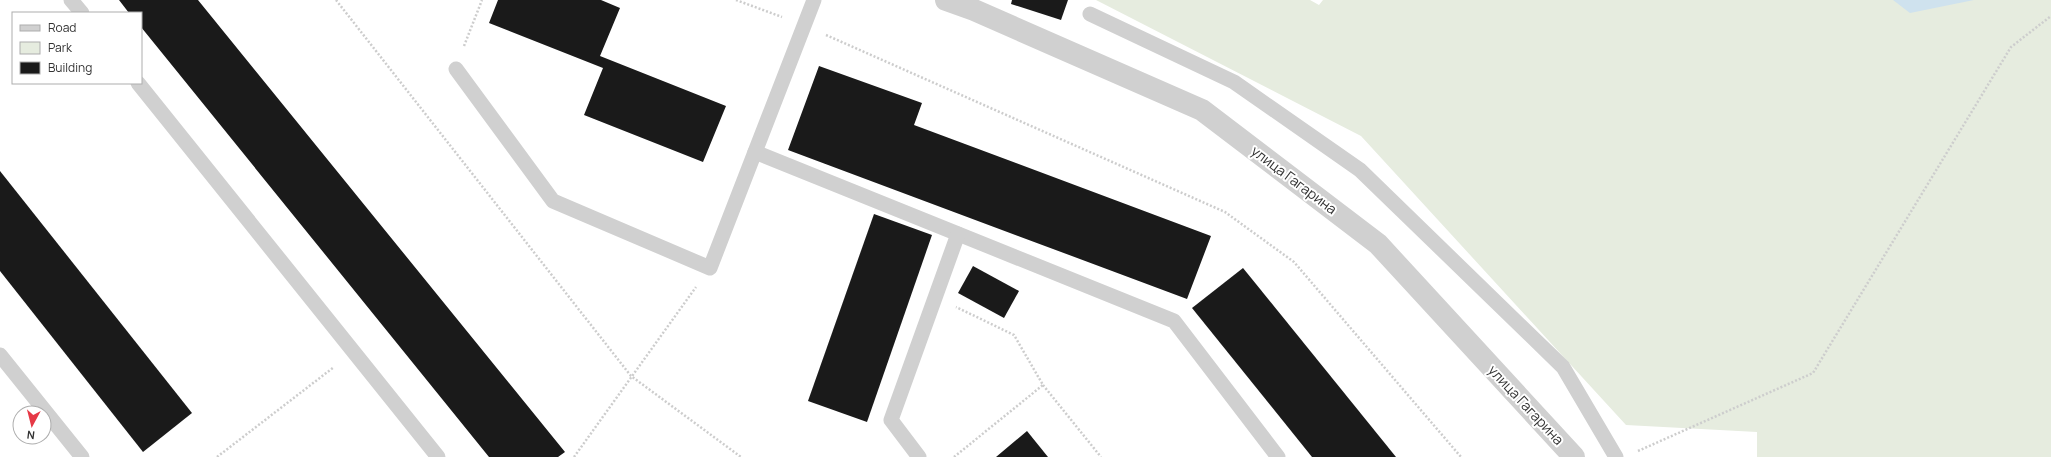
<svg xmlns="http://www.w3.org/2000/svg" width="2051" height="457" viewBox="0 0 2051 457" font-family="Manrope,sans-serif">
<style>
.green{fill:#e6ecdf}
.water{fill:#cfe2ee}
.building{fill:#1a1a1a}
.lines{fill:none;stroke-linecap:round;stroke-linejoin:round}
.path{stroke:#cdcdcd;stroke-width:2.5;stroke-dasharray:2 2;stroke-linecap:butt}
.lane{stroke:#d0d0d0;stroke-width:15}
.street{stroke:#d0d0d0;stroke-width:22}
.labels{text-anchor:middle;stroke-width:4;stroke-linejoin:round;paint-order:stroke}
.street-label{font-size:14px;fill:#333;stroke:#fff}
</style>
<rect width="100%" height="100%" fill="#fff"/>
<!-- green -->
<polygon class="green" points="1096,0 1310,0 1319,5 1323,0 2051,0 2051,457 1757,457 1757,432 1626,425 1361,136"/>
<!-- water -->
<polygon class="water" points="1893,0 1974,0 1910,13"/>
<!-- building -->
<g class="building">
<polygon points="119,0 198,0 565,452 558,457 489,457 141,27 141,13 129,13"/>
<polygon points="498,0 601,0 620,8 600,56 726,106 703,162 584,115 603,68 489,23"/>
<polygon points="1012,0 1068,0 1061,20 1011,4"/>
<polygon points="819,66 922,103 914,125 1211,236 1187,299 788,150"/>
<polygon points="0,171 192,413 143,452 0,271"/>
<polygon points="874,214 932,235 867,422 808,401"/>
<polygon points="973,266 1019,291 1004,318 958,293"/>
<polygon points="1243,268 1396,457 1312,457 1192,308"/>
<polygon points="1027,431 1048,457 996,457"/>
</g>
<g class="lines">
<!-- path -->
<g class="path">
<polyline points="336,0 631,376 741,457"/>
<polyline points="736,0 782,17"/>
<polyline points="826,35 1225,212 1294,262 1461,457"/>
<polyline points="464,46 482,0"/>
<polyline points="1043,385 1101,457"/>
<polyline points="1638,451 1813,373 2011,47 2051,16"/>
<polyline points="217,457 334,367"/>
<polyline points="574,457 696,287"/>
<polyline points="954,457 1043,385 1014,335 956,307"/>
</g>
<!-- lane -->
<g class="lane">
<polyline points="71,0 82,13"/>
<polyline points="1090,14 1234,82 1360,170 1563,367 1616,457"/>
<polyline points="456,69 553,201 710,268 814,0"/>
<polyline points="138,83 438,457"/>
<polyline points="755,152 1174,321 1278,457"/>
<polyline points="0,355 82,457"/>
<polyline points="919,457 891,420 958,234"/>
</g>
<!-- street -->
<polyline class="street" points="946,0 974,10 1202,110 1378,244 1574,457"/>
</g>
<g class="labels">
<!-- street labels -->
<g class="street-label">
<text transform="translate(1294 180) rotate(37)" y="5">улица Гагарина</text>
<text transform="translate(1526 405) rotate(47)" y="5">улица Гагарина</text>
</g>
</g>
<!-- legend -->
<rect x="12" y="12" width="130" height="72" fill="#ffffff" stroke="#adadad"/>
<rect x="20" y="25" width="20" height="6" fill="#d0d0d0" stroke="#adadad"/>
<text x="48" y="32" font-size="12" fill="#333333">Road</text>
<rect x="20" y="42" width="20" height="12" fill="#e6ecdf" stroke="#adadad"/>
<text x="48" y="52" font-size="12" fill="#333333">Park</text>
<rect x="20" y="62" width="20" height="12" fill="#1a1a1a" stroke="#adadad"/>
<text x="48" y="72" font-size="12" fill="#333333">Building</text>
<!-- north arrow -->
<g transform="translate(32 425) rotate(187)"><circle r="19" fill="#ffffff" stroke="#adadad"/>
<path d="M0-3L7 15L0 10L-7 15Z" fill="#e63946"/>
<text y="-6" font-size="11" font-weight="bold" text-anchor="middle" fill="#333333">N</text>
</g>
</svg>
